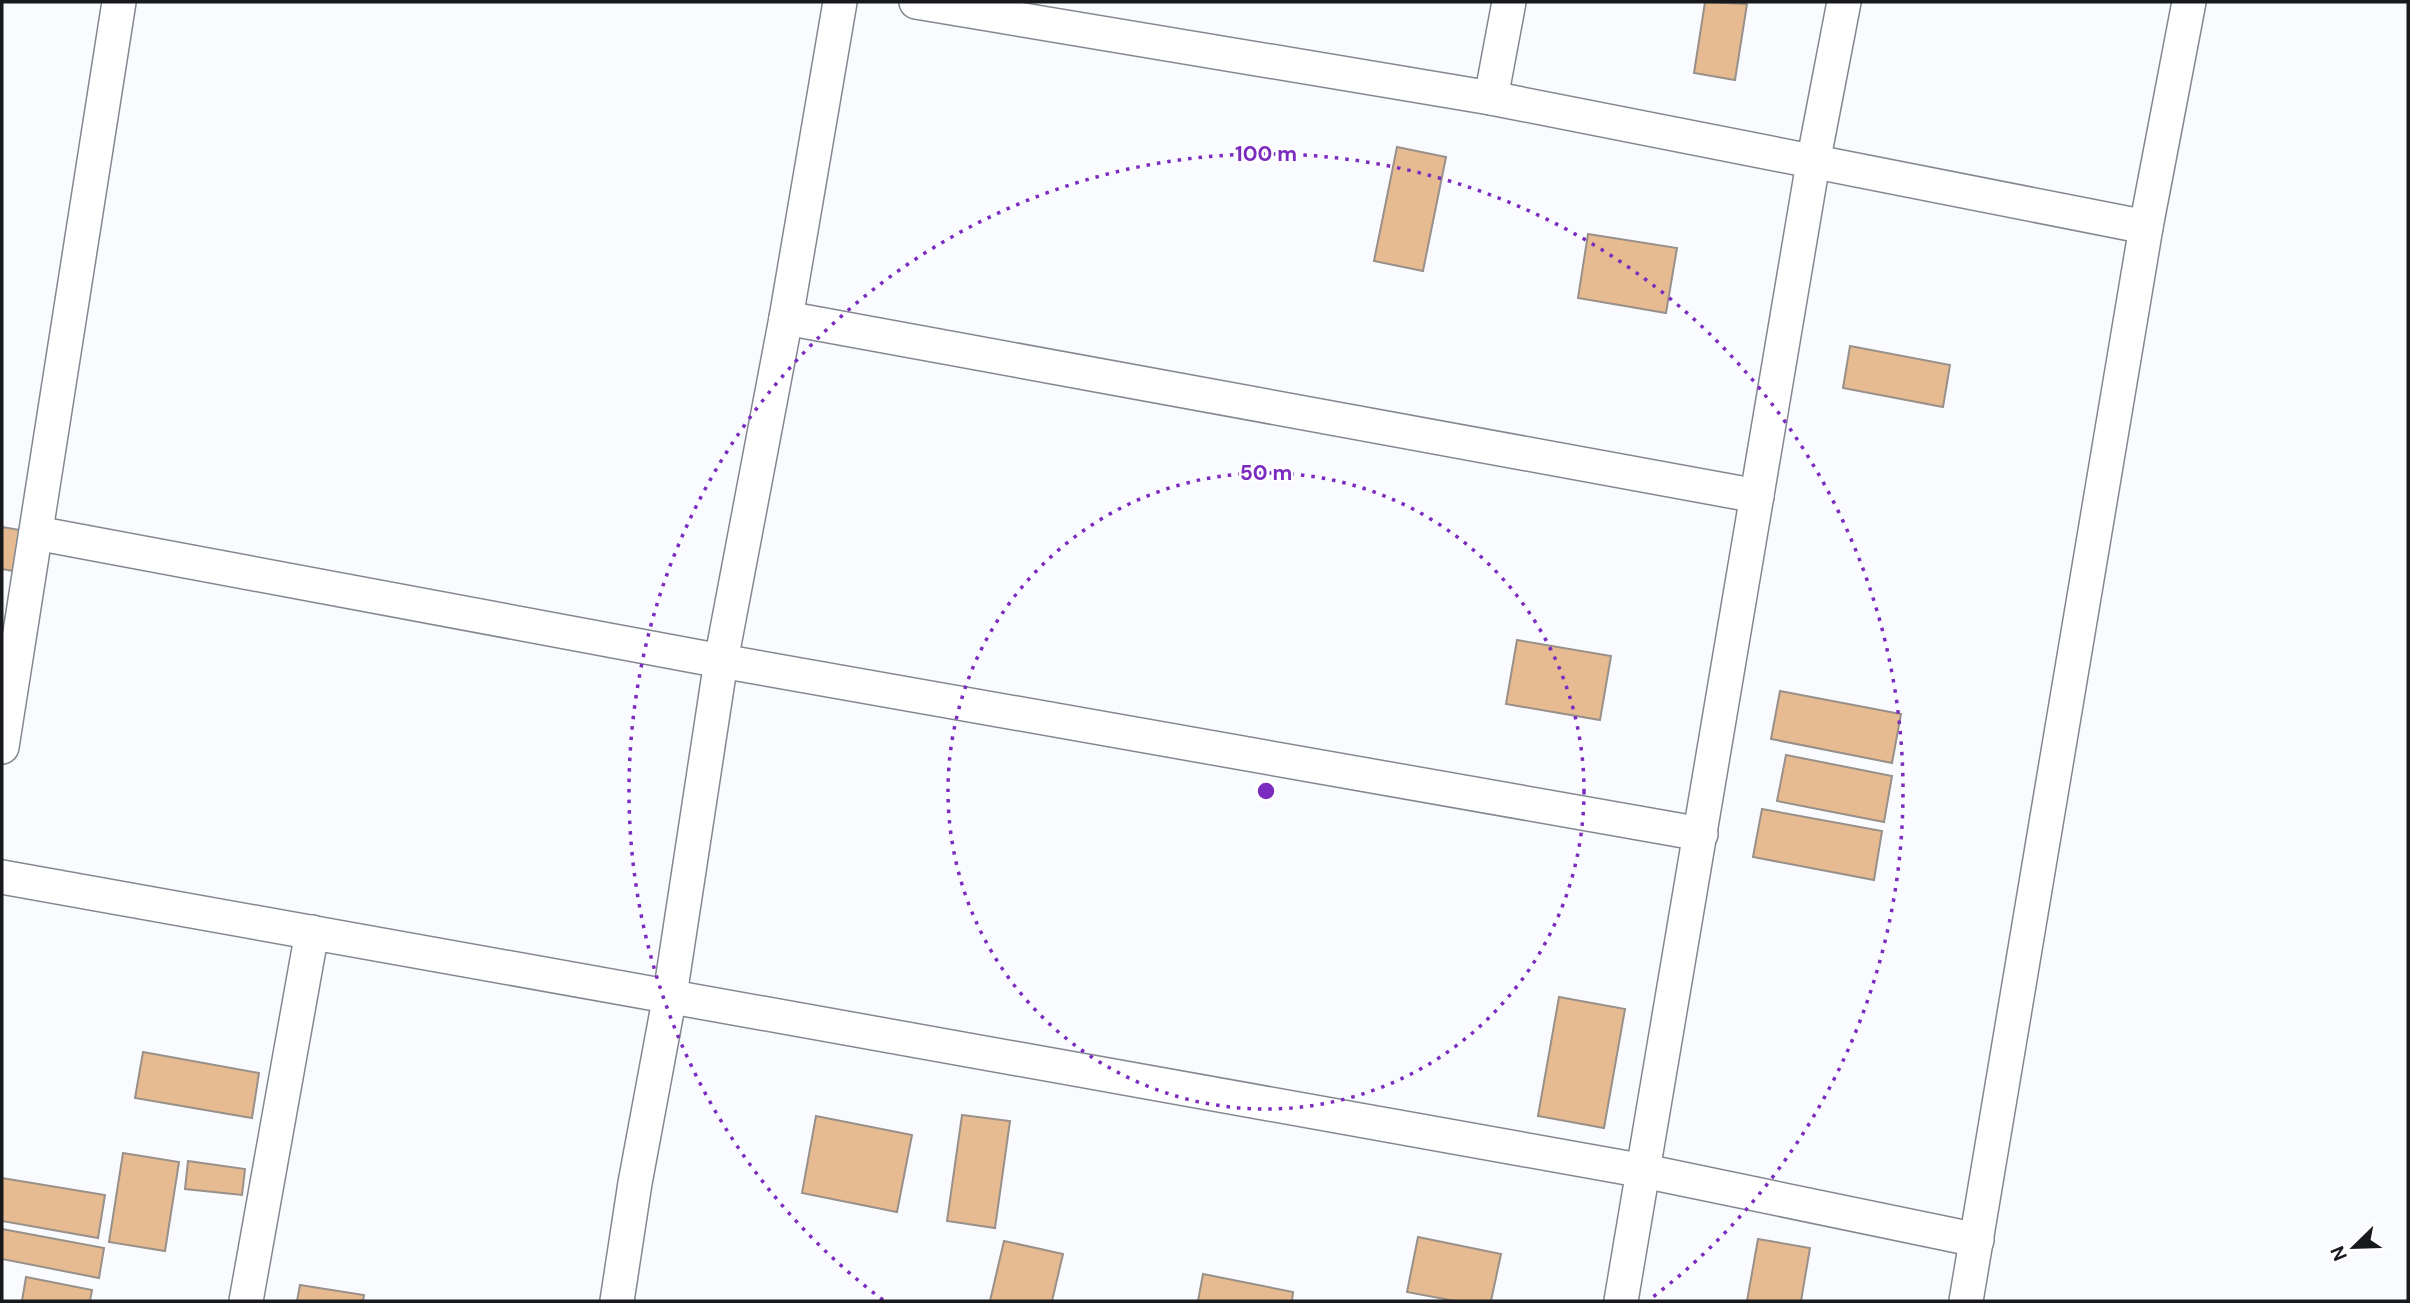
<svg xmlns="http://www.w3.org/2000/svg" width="2410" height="1303" viewBox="0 0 2410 1303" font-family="'DM Sans',sans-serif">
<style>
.building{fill:#e7bb91;stroke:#989089;stroke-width:2}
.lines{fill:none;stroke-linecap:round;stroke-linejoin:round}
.street-casing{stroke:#838890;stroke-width:36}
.street{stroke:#fff;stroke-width:33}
.ring{fill:none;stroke:#7b2cbf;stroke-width:3.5;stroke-dasharray:3.5 7}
.centre{fill:#7b2cbf;stroke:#fff;stroke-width:3.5}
.ring-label{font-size:21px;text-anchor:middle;font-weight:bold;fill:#7b2cbf;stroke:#fff;stroke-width:5;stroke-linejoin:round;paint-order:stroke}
</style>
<rect width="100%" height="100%" fill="#f9fbff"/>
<!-- building -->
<g class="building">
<polygon points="1705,2 1747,4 1735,80 1694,73"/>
<polygon points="1397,147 1446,157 1423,271 1374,261"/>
<polygon points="1588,234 1677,248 1666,313 1578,298"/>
<polygon points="1850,346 1950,365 1943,407 1843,388"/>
<polygon points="2,527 20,530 13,571 2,569"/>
<polygon points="1517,640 1611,656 1600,720 1506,704"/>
<polygon points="1780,691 1901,714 1892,763 1771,739"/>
<polygon points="1786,755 1892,776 1884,822 1777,801"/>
<polygon points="1762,809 1882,831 1874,880 1753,857"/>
<polygon points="1559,997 1625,1009 1604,1128 1538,1116"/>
<polygon points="143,1052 259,1073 252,1118 135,1098"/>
<polygon points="962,1115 1010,1121 995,1228 947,1221"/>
<polygon points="816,1116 912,1135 897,1212 802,1193"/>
<polygon points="123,1153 179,1162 165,1251 109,1242"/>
<polygon points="188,1161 245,1169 242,1195 185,1189"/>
<polygon points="2,1178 105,1195 98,1238 2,1221"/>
<polygon points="2,1229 104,1248 99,1278 2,1259"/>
<polygon points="1418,1237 1501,1254 1491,1301 1455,1301 1407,1292"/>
<polygon points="1758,1239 1810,1248 1801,1301 1747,1301"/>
<polygon points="1004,1241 1063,1254 1052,1301 990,1301"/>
<polygon points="1203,1274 1293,1292 1292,1301 1198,1301"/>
<polygon points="26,1277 92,1290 90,1301 22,1301"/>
<polygon points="300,1285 364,1295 363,1301 297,1301"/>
</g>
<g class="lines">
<defs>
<g id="street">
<polyline points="916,2 1491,98 2146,227"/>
<polyline points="1491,98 1509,2"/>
<polyline points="786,318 1757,496"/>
<polyline points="36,533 721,661 1701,834"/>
<polyline points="2,747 119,2"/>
<polyline points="2,877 1644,1171 1977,1240"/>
<polyline points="246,1301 312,932"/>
<polyline points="617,1301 635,1183 670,995 721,661 786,318 840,2"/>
<polyline points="1621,1301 1813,163 1844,2"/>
<polyline points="1966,1301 2146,227 2189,2"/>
</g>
</defs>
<!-- street casing -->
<use href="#street" class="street-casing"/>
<!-- street -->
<use href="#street" class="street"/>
</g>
<!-- distance rings -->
<g class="ring">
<circle cx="1266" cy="791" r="318"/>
<path d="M883 1300A637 637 0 1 1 1649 1300"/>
</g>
<circle cx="1266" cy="791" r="10" class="centre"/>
<g class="ring-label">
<text x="1266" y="161">100 m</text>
<text x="1266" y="480">50 m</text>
</g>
<!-- border -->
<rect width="2410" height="1303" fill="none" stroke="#17191c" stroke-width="7"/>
<!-- north arrow -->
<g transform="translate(2354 1247) rotate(247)" stroke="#ffffff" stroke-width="5" paint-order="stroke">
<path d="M0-5L12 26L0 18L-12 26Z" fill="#17191c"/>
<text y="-10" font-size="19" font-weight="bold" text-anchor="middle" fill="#17191c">N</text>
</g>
</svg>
